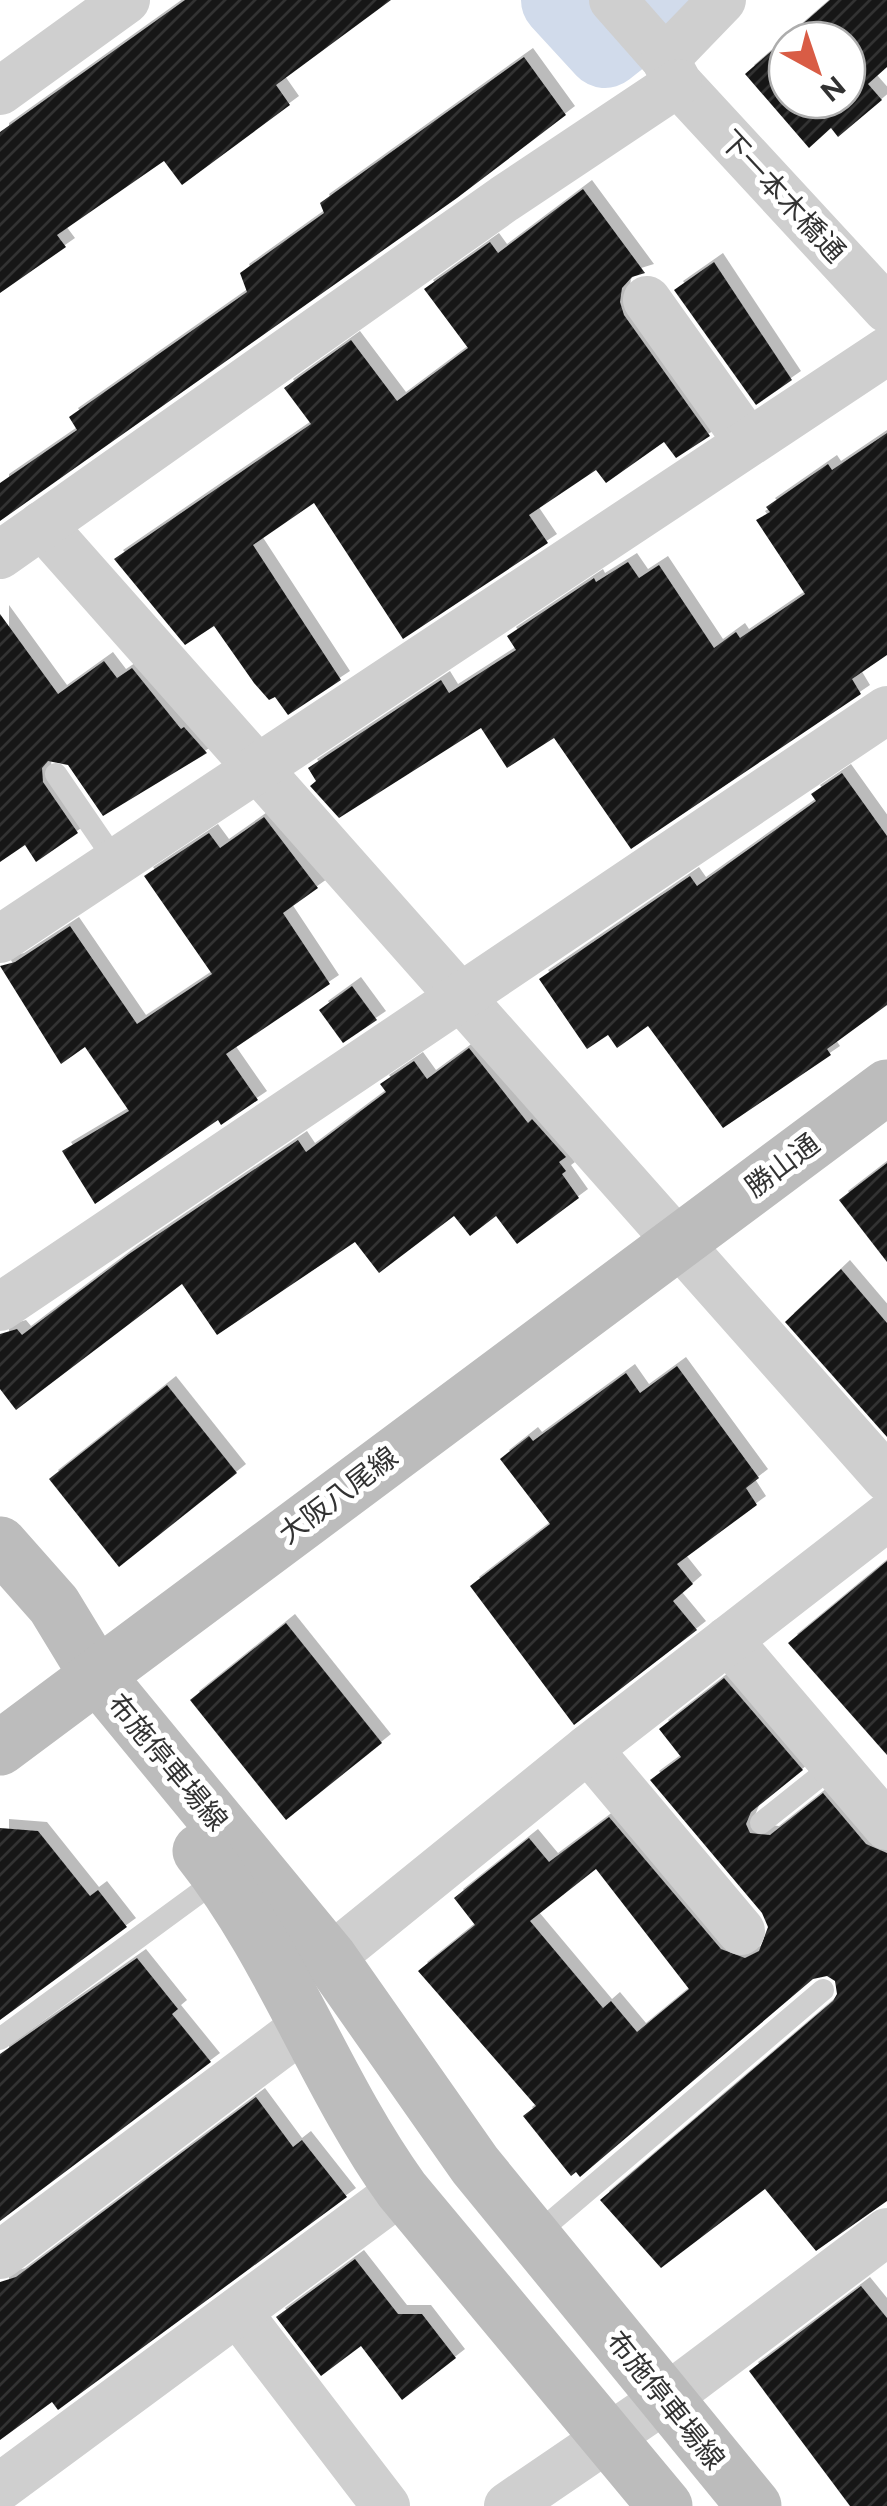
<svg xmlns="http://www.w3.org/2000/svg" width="887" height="2506" viewBox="0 0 887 2506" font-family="Figtree,'Noto Sans JP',sans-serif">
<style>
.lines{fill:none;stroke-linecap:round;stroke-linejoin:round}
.river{stroke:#d1dbeb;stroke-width:78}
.building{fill:url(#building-hatch);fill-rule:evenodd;filter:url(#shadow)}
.lane{stroke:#cfcfcf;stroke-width:22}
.street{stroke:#cfcfcf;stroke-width:48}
.secondary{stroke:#bcbcbc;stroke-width:55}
.labels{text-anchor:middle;stroke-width:10;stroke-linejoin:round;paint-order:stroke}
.street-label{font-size:28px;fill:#323232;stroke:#fff}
</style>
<defs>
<pattern id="building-hatch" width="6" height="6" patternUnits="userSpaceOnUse" patternTransform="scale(2.5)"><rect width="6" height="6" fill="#191919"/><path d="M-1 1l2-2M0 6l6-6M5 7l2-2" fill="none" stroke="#323232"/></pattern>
<filter id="shadow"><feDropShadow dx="9" dy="-9" stdDeviation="0" flood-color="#0004"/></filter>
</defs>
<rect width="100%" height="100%" fill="#fff"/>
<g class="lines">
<!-- river -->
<polyline class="river" points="560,0 605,49 667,0"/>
</g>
<!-- building -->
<g class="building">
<polygon points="185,0 391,0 276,85 290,105 182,185 164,161 57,235 66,247 0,293 0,132"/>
<path d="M830 0H887V67L868 84 882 100 838 137 831 128 809 148 745 74ZM787 40H847V100H787Z"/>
<polygon points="524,57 566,115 457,198 0,521 0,483 77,430 69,417 247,292 240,273 324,213 320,203"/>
<polygon points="583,189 645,273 632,277 622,288 620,302 624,315 710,436 676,458 664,442 606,483 596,470 529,515 548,543 403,639 314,503 253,545 341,680 288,715 275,697 269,700 254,683 214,626 185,645 114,559 311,424 284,388 351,340 397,401 468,348 424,289 490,242 498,253"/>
<polygon points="714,262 792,380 756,405 674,290"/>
<polygon points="887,433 887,655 852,679 861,694 631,849 554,738 507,768 481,728 339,818 310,786 316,781 308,768 441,680 449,693 516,650 507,636 594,578 596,582 628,562 639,578 659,565 714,648 736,632 740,638 805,594 756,520 770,512 766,507 828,464 832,470"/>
<polygon points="0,614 58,694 104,661 117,678 132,668 181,729 184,727 207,753 103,816 68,765 48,761 42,768 43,782 78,833 36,862 25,845 0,862"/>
<polygon points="842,773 887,836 887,1005 827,1049 831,1055 723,1128 648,1026 617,1048 608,1035 587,1049 539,979 690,876 697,886 816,801 811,794"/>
<polygon points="264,817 318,888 283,913 330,984 226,1054 258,1100 221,1125 218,1120 95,1204 62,1151 129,1111 85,1047 61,1064 0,966 15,962 70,926 137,1024 212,974 144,876 209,833 220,848"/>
<polygon points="352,986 377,1020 343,1043 319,1010"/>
<polygon points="469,1048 528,1123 532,1119 566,1157 559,1162 566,1171 562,1174 579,1198 517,1244 496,1216 470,1236 454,1216 379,1273 355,1242 217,1335 182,1284 16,1410 0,1389 0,1334 17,1329 22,1335 129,1254 298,1140 306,1152 386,1092 380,1084 414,1061 427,1079"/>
<polygon points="887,1163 887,1262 839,1200"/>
<polygon points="841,1269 887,1323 887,1437 785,1322"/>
<polygon points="677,1366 759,1478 746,1488 757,1505 677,1564 693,1584 673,1601 697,1630 574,1725 470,1586 550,1524 500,1459 529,1436 533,1441 626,1373 640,1393"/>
<polygon points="167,1385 237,1473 119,1567 49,1479"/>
<polygon points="887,1561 887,1755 788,1643"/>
<polygon points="286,1623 382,1743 286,1820 190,1700"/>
<path d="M724 1678 803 1770 751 1812 746 1824 750 1833 770 1835 823 1793 866 1844 887 1853V2201L816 2251 765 2189 661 2268 600 2200 833 2001 837 1994 835 1981 827 1976 813 1979 580 2177 576 2172 571 2176 523 2116 536 2106 418 1971 475 1925 454 1898 529 1838 549 1862 609 1817 721 1949 745 1958 759 1951 768 1927 762 1913 650 1780 681 1757 659 1729ZM596 1869 689 1989 637 2032 611 2001 603 2008 530 1921Z"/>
<polygon points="0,1828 38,1831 90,1896 98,1890 127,1927 0,2020"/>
<polygon points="137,1958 178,2009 172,2014 211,2062 0,2221 0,2054"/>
<polygon points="256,2097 293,2147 302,2140 347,2197 58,2410 52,2402 0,2440 0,2282 16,2277"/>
<polygon points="355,2259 398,2314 422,2314 456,2358 402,2400 361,2346 321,2376 276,2317"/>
<polygon points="861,2286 887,2318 887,2506 850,2506 749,2371"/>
</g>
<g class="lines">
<!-- lane -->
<g class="lane">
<polyline points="56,774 117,863"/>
<polyline points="761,1823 835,1764"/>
<polyline points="0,2039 221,1877"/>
<polyline points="533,2237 823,1990"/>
</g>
<!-- street -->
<g class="street">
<polyline points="613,0 665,59 678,83 887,309"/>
<polyline points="665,59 722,0"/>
<polyline points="0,91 126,0"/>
<polyline points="647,300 748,442"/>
<polyline points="42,525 887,1478"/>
<polyline points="0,555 504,199 678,83"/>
<polyline points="0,939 887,351"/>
<polyline points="0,1307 887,710"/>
<polyline points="728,1640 887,1826"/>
<polyline points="588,1749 741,1931"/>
<polyline points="330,1958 588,1749 887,1517"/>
<polyline points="0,2255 305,2026"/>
<polyline points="239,2314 386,2506"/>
<polyline points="0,2487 402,2190"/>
<polyline points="508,2506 665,2399 887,2232"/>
</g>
<!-- secondary -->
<g class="secondary">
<polyline points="0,1544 54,1605 96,1674 330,1958 475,2165 754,2506"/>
<polyline points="0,1748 887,1087"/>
<path d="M200 1851C282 1954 325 2083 402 2190L665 2506"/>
</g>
</g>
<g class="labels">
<!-- street labels -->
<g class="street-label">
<text transform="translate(783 196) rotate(47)" y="10">下一本木橋通</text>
<text transform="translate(782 1165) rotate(-37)" y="10">勝山通</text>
<text transform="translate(338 1495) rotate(-37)" y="10">大阪八尾線</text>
<text transform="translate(168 1762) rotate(50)" y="10">布施停車場線</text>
<text transform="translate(666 2400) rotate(51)" y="10">布施停車場線</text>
</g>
</g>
<!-- north arrow -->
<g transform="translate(817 70) rotate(140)"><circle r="48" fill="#ffffff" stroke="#adadad" stroke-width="2.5"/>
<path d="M0-8L18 38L0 25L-18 38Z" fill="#d95c45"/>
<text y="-15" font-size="28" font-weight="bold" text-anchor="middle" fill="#323232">N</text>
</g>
</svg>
